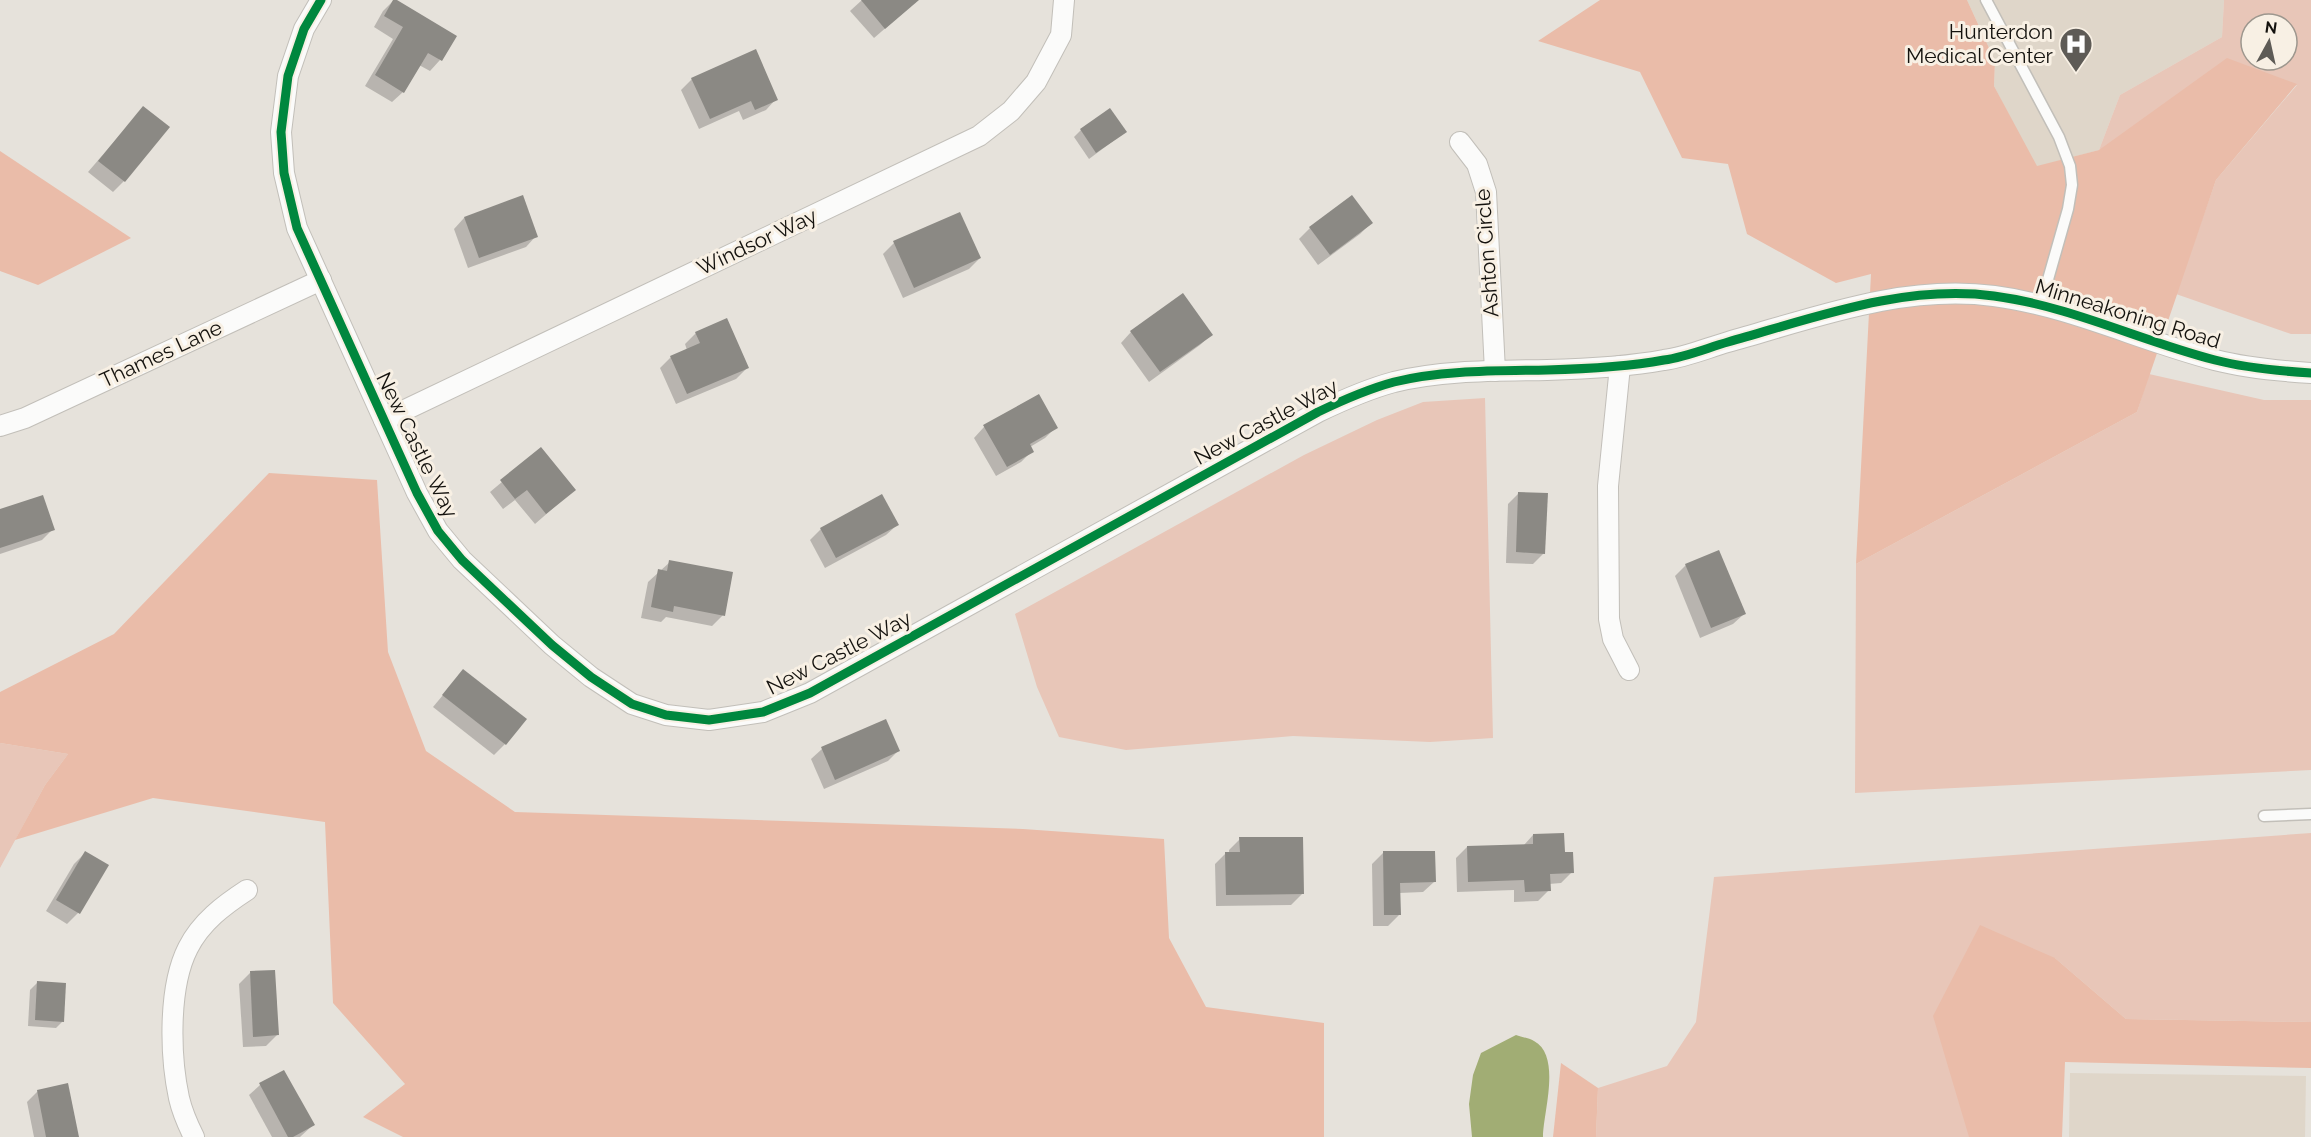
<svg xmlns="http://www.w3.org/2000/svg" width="2311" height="1137" viewBox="0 0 2311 1137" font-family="Raleway,sans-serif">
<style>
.built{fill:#dfd6c9}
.green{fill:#e8c6b8;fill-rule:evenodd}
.forest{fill:#eabca9}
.water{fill:#a1ad74}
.shadow{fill:#0003}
.building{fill:#8b8984}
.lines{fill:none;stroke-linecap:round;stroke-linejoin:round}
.lane-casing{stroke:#c2bfb9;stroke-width:13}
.street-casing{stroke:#c2bfb9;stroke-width:22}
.lane{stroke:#fbfbfa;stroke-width:10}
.street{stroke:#fbfbfa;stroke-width:20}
.cycleway-casing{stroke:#f8f0e4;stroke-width:13}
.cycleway{stroke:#00873e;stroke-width:9}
.labels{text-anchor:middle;stroke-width:6;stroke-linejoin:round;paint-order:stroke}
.poi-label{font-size:21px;fill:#14120e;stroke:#f8f0e4;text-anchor:end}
.street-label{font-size:21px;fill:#14120e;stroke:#f8f0e4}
</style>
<rect width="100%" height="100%" fill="#e6e2db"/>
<!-- built -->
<g class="built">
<polygon points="1967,0 2224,0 2222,37 2120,95 2099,150 2036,167 1994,86 1995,61"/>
<polygon points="2070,1073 2306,1076 2305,1137 2069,1137"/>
</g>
<!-- green -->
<g class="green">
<path d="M2224 0H2311V334H2291L2176 294 2216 180 2297 85 2099 150 2120 95 2222 37ZM2251 24H2287V60H2251Z"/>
<polygon points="2149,374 2264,400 2311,400 2311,770 1855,793 1856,564 2137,412"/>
<polygon points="1485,398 1493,738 1430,742 1293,736 1126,750 1059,737 1037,687 1015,614 1304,455 1377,420 1423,402"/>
<polygon points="0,743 68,754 45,785 0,868"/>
<polygon points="2311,833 2311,1022 2126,1019 2055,958 1979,1137 1596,1137 1598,1088 1667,1066 1696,1022 1714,877"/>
</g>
<!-- forest -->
<g class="forest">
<polygon points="1600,0 1967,0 1995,61 1994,86 2037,166 2099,150 2227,58 2297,84 2216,180 2137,412 1856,564 1871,274 1836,283 1747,234 1728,164 1682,158 1640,72 1538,41"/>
<polygon points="0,151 131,238 38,285 0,271"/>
<polygon points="269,473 377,480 388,652 426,751 515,812 1023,829 1164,839 1169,938 1206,1007 1324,1023 1324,1137 403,1137 363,1117 405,1084 333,1003 325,822 153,798 15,840 45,785 68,754 0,743 0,692 114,634"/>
<polygon points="1980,925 2055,958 2126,1019 2311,1022 2311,1068 2065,1062 2062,1137 1969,1137 1933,1016"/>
<polygon points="1561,1063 1598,1088 1596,1137 1553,1137"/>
</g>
<!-- water -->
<path class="water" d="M1516 1035C1521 1037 1529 1038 1534 1041 1562 1056 1543 1113 1543 1137H1472L1469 1104 1473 1075 1481 1053Z"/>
<!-- shadow -->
<g class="shadow">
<polygon points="394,0 440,60 430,71 419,65 403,92 392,102 365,86 393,39 374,27 383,11"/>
<polygon points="862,0 918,0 874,38 850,11"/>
<polygon points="692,79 776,99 766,110 743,120 739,111 699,129 681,90"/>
<polygon points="143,108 124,181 113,192 88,172"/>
<polygon points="1081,130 1125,132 1089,159 1074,137"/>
<polygon points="1352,197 1371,223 1360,234 1318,265 1299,239 1310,228"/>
<polygon points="464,218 536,236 526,247 468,268 454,229"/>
<polygon points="894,243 980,258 969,269 903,298 883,254"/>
<polygon points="1131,332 1211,335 1200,345 1149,382 1121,343"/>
<polygon points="696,333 747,368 736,379 676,404 660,368 671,357 687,350 685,344"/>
<polygon points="984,427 1056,427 1045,438 1030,447 1032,451 1021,462 996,476 974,438"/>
<polygon points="541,449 574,490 535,524 515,500 503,509 490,492"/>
<polygon points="1519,493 1544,553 1533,564 1506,563 1508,504"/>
<polygon points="0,511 53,529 42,540 0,554"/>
<polygon points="897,525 886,535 825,568 810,540 821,529"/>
<polygon points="670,562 723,615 712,626 666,617 661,622 641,618 648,582"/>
<polygon points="1686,565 1744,614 1733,624 1700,638 1675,576"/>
<polygon points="463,671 505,744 494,755 433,707"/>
<polygon points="822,749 898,751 888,761 824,789 811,759"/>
<polygon points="1533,835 1563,854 1572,872 1561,883 1549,884 1549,890 1538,901 1514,902 1514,890 1457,892 1456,858 1467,847 1523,846"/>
<polygon points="1240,839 1302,894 1291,905 1216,906 1215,864 1226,853 1229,853 1229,850"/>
<polygon points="85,853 78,913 67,924 46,911 74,864"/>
<polygon points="1383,853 1434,882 1423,892 1399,893 1399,915 1388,926 1373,926 1372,864"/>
<polygon points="250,973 277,1035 266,1046 243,1047 239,984"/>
<polygon points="37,983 63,1021 56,1028 28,1026 30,990"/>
<polygon points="284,1072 313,1125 300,1137 272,1137 249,1095 260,1085"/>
<polygon points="38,1091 78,1137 34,1137 27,1102"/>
</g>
<!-- building -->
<g class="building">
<polygon points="393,0 397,0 457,36 442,61 428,53 404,93 375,75 403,27 384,16"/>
<polygon points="861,0 919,0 885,29"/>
<polygon points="756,49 778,100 755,110 751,101 710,119 691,78"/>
<polygon points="143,106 170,127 125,182 98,161"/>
<polygon points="1110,108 1127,132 1096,153 1080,129"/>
<polygon points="523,195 538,237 479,258 464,217"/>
<polygon points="1352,195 1373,223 1330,255 1309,227"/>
<polygon points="960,212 981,258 914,288 893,241"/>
<polygon points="1183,293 1213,335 1160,372 1130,331"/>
<polygon points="727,318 749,368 687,394 670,356 700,343 695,332"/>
<polygon points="1039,394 1058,428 1030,444 1034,452 1007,467 983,425"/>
<polygon points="541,447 576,490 546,514 527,490 515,499 500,480"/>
<polygon points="1518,492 1548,493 1545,554 1516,552"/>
<polygon points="882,494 899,525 836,558 820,528"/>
<polygon points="43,495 55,530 0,548 0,509"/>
<polygon points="1719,550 1746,614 1711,628 1685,564"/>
<polygon points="669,560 733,572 725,616 674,606 673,612 651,607 658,569 667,571"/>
<polygon points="463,669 527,719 506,745 442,695"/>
<polygon points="886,719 900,751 835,780 821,747"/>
<polygon points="1564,833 1565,852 1573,852 1574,873 1550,874 1551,891 1525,892 1524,880 1468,882 1467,846 1533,844 1533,834"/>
<polygon points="1239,837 1303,837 1304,894 1226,895 1225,852 1240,852"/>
<polygon points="85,851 109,865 80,914 56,900"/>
<polygon points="1383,851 1435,851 1436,882 1400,883 1401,915 1384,915"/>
<polygon points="275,970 279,1035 253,1037 250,971"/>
<polygon points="37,981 66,983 64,1022 35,1020"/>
<polygon points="284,1070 315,1125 293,1137 288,1137 259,1083"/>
<polygon points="68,1083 79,1137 46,1137 37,1090"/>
</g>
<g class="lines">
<defs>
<g id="lane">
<polyline points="1986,0 2059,137 2070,166 2072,185 2068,209 2041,304"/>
<polyline points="2264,816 2311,814"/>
</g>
<g id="street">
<path d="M321 0 304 29 288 76 281 132 284 173 297 228 417 493 438 531 462 560 552 645 591 677 632 704 666 715 709 720 763 712 810 693 1318 412C1343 400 1368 389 1394 382 1443 370 1496 371 1547 370 1586 369 1626 367 1664 360 1686 357 1707 348 1728 342 1814 318 1903 284 1994 296 2070 306 2141 341 2215 360 2246 368 2279 371 2311 373"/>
<polyline points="1460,142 1477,164 1486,192 1495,371"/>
<polyline points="1620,366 1608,486 1609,619 1613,639 1629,670"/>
<polyline points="384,420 979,136 1011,111 1036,82 1061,35 1064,0"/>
<polyline points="0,426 25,418 321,280"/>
<path d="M194 1137C188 1125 182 1111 179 1098 170 1056 168 987 188 948 201 922 224 905 247 890"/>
</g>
</defs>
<!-- lane casing -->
<use href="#lane" class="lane-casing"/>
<!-- street casing -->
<use href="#street" class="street-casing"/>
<!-- lane -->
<use href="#lane" class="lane"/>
<!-- street -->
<use href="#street" class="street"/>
<defs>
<path id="cycleway" d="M321 0 304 29 288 76 281 132 284 173 297 228 417 493 438 531 462 560 552 645 591 677 632 704 666 715 709 720 763 712 810 693 1318 412C1343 400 1368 389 1394 382 1443 370 1496 371 1547 370 1586 369 1626 367 1664 360 1686 357 1707 348 1728 342 1814 318 1903 284 1994 296 2070 306 2141 341 2215 360 2246 368 2279 371 2311 373"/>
</defs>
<!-- cycleway casing -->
<use href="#cycleway" class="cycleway-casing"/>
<!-- cycleway -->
<use href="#cycleway" class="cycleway"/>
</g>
<!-- icons -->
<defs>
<symbol id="hospital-pin" viewBox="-11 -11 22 30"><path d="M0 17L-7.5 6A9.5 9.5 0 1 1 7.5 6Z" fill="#5e5b56" stroke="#f8f0e4"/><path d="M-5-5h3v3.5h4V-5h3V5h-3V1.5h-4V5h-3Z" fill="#fff"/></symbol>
</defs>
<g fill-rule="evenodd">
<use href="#hospital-pin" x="2057" y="25" width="38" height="52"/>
</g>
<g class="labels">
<!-- poi labels -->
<g class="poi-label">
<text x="2053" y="39">Hunterdon<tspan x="2053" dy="24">Medical Center</tspan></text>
</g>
<!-- street labels -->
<g class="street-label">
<text transform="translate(757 242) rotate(-25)" y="7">Windsor Way</text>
<text transform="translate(1487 253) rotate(-94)" y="7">Ashton Circle</text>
<text transform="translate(2128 314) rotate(17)" y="7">Minneakoning Road</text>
<text transform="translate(161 354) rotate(-25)" y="7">Thames Lane</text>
<text transform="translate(1266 422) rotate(-28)" y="7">New Castle Way</text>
<text transform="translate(417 445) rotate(64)" y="7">New Castle Way</text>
<text transform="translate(839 653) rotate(-27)" y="7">New Castle Way</text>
</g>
</g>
<!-- north arrow -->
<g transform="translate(2269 42) rotate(8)"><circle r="28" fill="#f8f0e4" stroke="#9d978e" stroke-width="1.5"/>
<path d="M0-4.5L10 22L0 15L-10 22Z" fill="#5e5b56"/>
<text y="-9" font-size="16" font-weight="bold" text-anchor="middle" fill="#14120e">N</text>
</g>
</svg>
